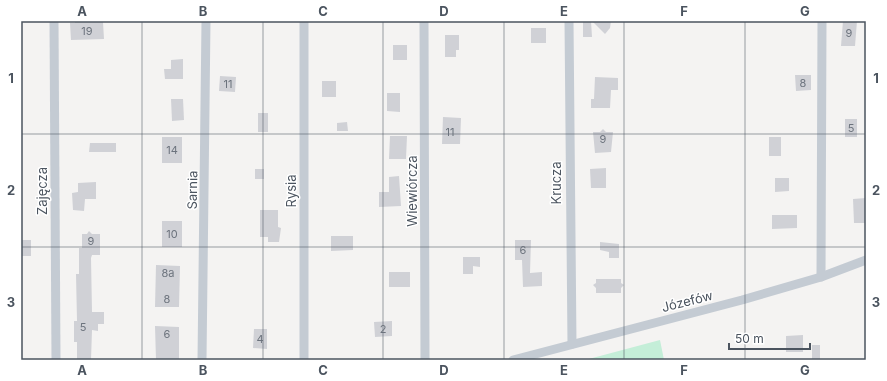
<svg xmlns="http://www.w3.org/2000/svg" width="887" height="381" viewBox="0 0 887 381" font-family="Inter,sans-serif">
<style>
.green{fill:#c4eed8}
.building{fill:#d0d1d6}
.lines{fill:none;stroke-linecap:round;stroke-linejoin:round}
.minor{stroke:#c4cbd3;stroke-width:9}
.grid{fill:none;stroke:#4b545f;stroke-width:1;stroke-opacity:0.55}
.labels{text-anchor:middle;stroke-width:3;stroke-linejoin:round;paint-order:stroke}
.number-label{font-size:11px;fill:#6c737d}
.street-label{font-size:13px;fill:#4b545f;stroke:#fff}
.neatline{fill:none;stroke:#4b545f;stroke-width:1.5}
.grid-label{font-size:13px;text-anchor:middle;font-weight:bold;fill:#4b545f}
</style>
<rect width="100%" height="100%" fill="#f4f3f2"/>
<!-- green -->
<polygon class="green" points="660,340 664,360 585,360"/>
<!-- building -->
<g class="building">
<polygon points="75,21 103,22 104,39 71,40 70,23 75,23"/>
<polygon points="583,21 591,21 592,37 583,37"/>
<polygon points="592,21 611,21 610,28 605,34"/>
<polygon points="843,21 857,21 855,46 841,46"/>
<rect x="531" y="28" width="15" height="15"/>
<polygon points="445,35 459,35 459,50 456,50 456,57 445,57"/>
<rect x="393" y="45" width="14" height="15"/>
<polygon points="183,59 183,79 165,79 164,69 171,69 171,60"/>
<polygon points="795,75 811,75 811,90 796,91"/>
<polygon points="220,76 236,77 235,92 219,91"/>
<polygon points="595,77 618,78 618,90 611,90 610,108 591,108 591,99 594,99"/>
<rect x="322" y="81" width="14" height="16"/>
<polygon points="387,93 400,93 400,112 387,111"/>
<polygon points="171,99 183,99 184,120 172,121"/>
<rect x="258" y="113" width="10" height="19"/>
<polygon points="443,117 461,118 460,144 442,144"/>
<rect x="845" y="119" width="12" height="18"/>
<polygon points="347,122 348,131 337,131 337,123"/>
<polygon points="603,129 606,132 613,132 611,152 595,153 593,132 600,132"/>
<polygon points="390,136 407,136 406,159 389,159"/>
<rect x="162" y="137" width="20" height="26"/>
<rect x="769" y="137" width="12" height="19"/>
<polygon points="90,143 116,143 116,152 89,152"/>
<polygon points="606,168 606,188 591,188 590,169"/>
<rect x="255" y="169" width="9" height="10"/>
<polygon points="399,176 401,206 379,207 379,192 389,192 389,177"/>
<polygon points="775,178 789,178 789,191 775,192"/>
<polygon points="96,182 96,199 85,199 84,211 73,210 72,193 78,192 78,183"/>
<polygon points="866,198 866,223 854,223 853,199"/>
<polygon points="260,210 278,210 278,227 281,228 279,242 268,242 268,237 260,237"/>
<polygon points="772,215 797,215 797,228 772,229"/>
<rect x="162" y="221" width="20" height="26"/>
<polygon points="89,231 92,234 100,234 100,255 92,255 91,258 92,312 104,312 104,324 98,324 98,331 92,330 91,360 77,360 77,342 74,342 74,321 77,321 76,274 79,274 79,248 82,248 82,234 87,234"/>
<polygon points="331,236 353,236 353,250 331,251"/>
<rect x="21" y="240" width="10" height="16"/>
<polygon points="515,240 531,240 530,273 542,272 542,286 523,287 522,260 515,260"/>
<polygon points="600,242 619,244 619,258 609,258 609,252 600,250"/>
<polygon points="463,257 480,257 480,267 473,266 473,274 463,274"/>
<polygon points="156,265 180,266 179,307 155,307"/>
<rect x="389" y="272" width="21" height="15"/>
<polygon points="596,279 621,279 621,283 624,285 621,288 621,293 596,293 596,288 593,285 596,283"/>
<polygon points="392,321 392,336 375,337 374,322"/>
<polygon points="155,326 179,327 179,360 156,360"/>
<polygon points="254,329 267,329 267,349 253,348"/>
<polygon points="803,335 803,352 786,352 786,336"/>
<rect x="812" y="345" width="8" height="15"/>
</g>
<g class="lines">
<!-- minor -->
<g class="minor">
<polyline points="54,21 56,360"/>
<polyline points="304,21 304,360"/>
<polyline points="424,21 425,360"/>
<polyline points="569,21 572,344"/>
<polyline points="821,277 822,21"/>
<polyline points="202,360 206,21"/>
<polyline points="513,360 742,300 821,277 866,260"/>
</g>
</g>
<!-- grid -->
<path class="grid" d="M142 21V360M263 21V360M383 21V360M504 21V360M624 21V360M745 21V360M21 134H866M21 247H866"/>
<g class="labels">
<!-- number labels -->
<g class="number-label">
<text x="87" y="35">19</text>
<text x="849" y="37">9</text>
<text x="803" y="87">8</text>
<text x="228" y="88">11</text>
<text x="851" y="132">5</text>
<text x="450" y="136">11</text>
<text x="603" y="143">9</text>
<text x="172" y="154">14</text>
<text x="172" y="238">10</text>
<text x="91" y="245">9</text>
<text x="523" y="254">6</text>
<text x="168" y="277">8a</text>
<text x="167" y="303">8</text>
<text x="83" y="331">5</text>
<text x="383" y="333">2</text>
<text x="167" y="338">6</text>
<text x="260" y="343">4</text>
</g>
<!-- street labels -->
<g class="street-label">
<text transform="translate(556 183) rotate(-90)" y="5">Krucza</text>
<text transform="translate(192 190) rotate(-89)" y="5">Sarnia</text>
<text transform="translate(42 191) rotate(-90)" y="5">Zajęcza</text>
<text transform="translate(291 191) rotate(-90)" y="5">Rysia</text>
<text transform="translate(412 191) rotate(-90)" y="5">Wiewiórcza</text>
<text transform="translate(687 301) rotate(-14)" y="5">Józefów</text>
</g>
</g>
<!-- border -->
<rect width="887" height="381" fill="none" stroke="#ffffff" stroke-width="44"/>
<!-- scale -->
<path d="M729 343v6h81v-6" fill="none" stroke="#4b545f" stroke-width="2"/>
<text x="735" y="343" font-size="12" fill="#4b545f" stroke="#ffffff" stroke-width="3" paint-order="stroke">50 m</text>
<rect x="22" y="22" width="843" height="337" class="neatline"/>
<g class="grid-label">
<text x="82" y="16">A</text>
<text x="203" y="16">B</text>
<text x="323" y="16">C</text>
<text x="444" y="16">D</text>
<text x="564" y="16">E</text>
<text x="684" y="16">F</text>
<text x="805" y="16">G</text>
<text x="11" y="83">1</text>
<text x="876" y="83">1</text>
<text x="11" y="195">2</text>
<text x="876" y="195">2</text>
<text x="11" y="307">3</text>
<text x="876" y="307">3</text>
<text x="82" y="375">A</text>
<text x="203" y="375">B</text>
<text x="323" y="375">C</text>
<text x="444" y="375">D</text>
<text x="564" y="375">E</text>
<text x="684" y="375">F</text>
<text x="805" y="375">G</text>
</g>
</svg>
